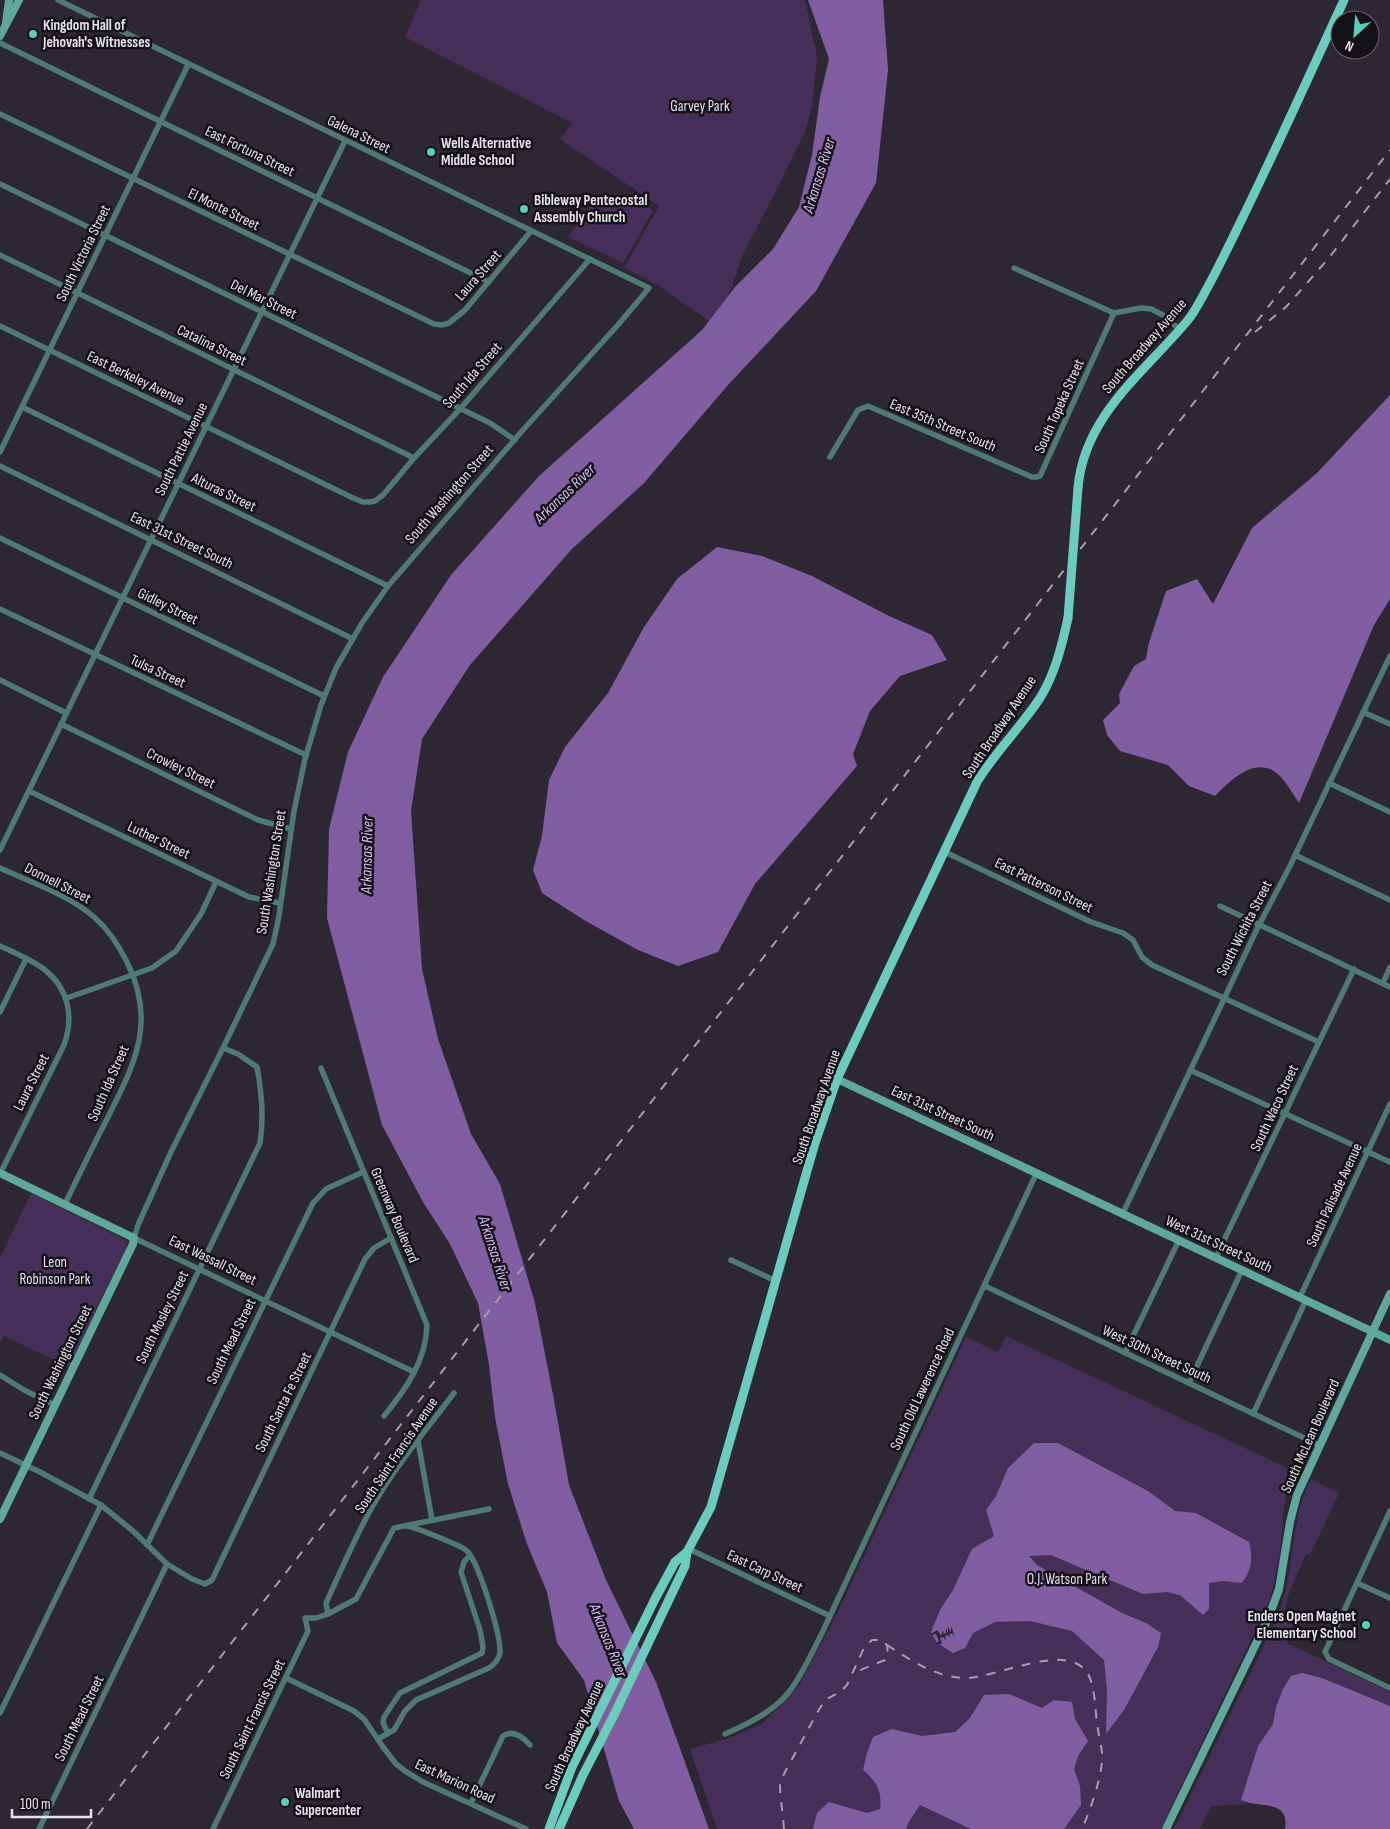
<svg xmlns="http://www.w3.org/2000/svg" width="1390" height="1829" viewBox="0 0 1390 1829" font-family="'Sofia Sans Condensed',sans-serif">
<style>
.green{fill:#46305a}
.water{fill:#815ea2}
.pier{fill:#2e2834}
.lines{fill:none;stroke-linecap:round;stroke-linejoin:round}
.street{stroke:#4f7b73;stroke-width:5.5}
.secondary{stroke:#60a89c;stroke-width:8}
.primary{stroke:#6bcbbc;stroke-width:9}
.rail{stroke:#a49fa9;stroke-width:2;stroke-dasharray:9 9;stroke-linecap:butt}
.primary-bridge{stroke:#6bcbbc;stroke-width:9}
.poi-dot{fill:#5acebd;stroke:#151217;stroke-width:2}
.labels{text-anchor:middle;stroke-width:5;stroke-linejoin:round;paint-order:stroke}
.poi-label{font-size:15px;font-weight:bold;fill:#e6e2ea;stroke:#151217;text-anchor:start}
.park-label{font-size:15px;fill:#e9dff3;stroke:#151217}
.street-label{font-size:15px;fill:#e6e2ea;stroke:#151217}
.water-label{font-size:16px;font-style:italic;fill:#d8bcf5;stroke:#151217}
</style>
<rect width="100%" height="100%" fill="#2e2834"/>
<!-- green -->
<g class="green">
<polygon points="421,0 805,0 817,56 812,105 806,129 777,189 743,254 732,287 726,299 709,321 658,285 624,268 659,206 560,139 572,123 405,37"/>
<path d="M613 194 637 196 653 211 623 263 568 237C583 217 589 201 613 194Z"/>
<polygon points="31,1193 127,1241 126,1250 69,1367 4,1336 0,1343 0,1258"/>
<polygon points="1006,1336 1300,1474 1287,1491 1284,1507 1280,1553 1270,1599 1161,1829 717,1829 690,1749 729,1738 763,1723 798,1687 838,1612 966,1337 998,1352"/>
<path d="M1311 1479 1339 1493 1310 1555 1306 1554 1289 1593 1285 1610 1298 1617 1287 1643 1390 1692V1706L1322 1678 1276 1707 1273 1724 1258 1746 1241 1800 1248 1804 1211 1806 1200 1829H1174L1275 1623C1278 1613 1282 1603 1285 1593 1294 1555 1293 1515 1311 1479Z"/>
</g>
<!-- water -->
<g class="water">
<polygon points="808,0 883,0 888,70 876,183 816,291 728,385 644,483 572,549 470,665 422,739 411,811 422,969 438,1039 471,1134 500,1184 535,1303 554,1400 569,1485 606,1580 656,1682 709,1829 634,1829 619,1801 584,1680 557,1643 547,1592 527,1544 508,1484 495,1417 489,1365 478,1303 450,1244 423,1202 382,1125 327,918 329,829 348,752 383,677 451,575 539,476 702,330 735,287 773,249 799,207 812,155 820,97 829,59"/>
<path d="M1390 395V599L1374 625 1299 803C1293 794 1288 785 1281 777 1258 753 1232 779 1215 796L1189 786 1168 765 1120 751 1107 735 1103 720 1120 703 1119 694 1134 666 1146 659 1148 646 1166 591 1197 579 1213 604 1252 528 1317 473Z"/>
<polygon points="717,547 762,556 812,576 889,616 932,635 947,660 900,676 870,711 853,754 857,766 755,884 718,952 678,966 638,950 584,920 542,893 533,870 542,836 549,780 565,747 608,693 644,627 677,579"/>
<path d="M1034 1443H1058L1148 1491 1175 1511 1196 1513 1249 1542C1253 1558 1252 1570 1242 1583L1223 1581 1209 1583V1609L1203 1615 1180 1595 1167 1592 1143 1594 1051 1555 1029 1556 1037 1565 1058 1577 1122 1613 1146 1623 1161 1633 1158 1647 1124 1710 1106 1734 1107 1690 1104 1660 1072 1631 1030 1621 995 1622 973 1633 965 1648 953 1653 937 1643 931 1632 940 1610 953 1590 972 1549 994 1536 986 1510 996 1496 1008 1468Z"/>
<path d="M1302 1673 1322 1678 1390 1706V1829H1285C1290 1798 1259 1809 1241 1800L1258 1746 1273 1724 1276 1707 1283 1689 1291 1676Z"/>
<path d="M1009 1694 1042 1708 1054 1700 1072 1702 1075 1719 1088 1741 1078 1756 1074 1769 1080 1786 1081 1805 1064 1829H971L920 1805 908 1823 906 1829H813L817 1813 829 1802 867 1813 880 1809C882 1791 877 1782 863 1770L867 1753 873 1737 892 1729 922 1736 955 1732 970 1718 984 1695Z"/>
</g>
<!-- pier -->
<polygon class="pier" points="951,1626 955,1637 952,1633 949,1635 951,1639 948,1635 945,1636 946,1641 943,1637 940,1638 942,1644 935,1644 939,1641 936,1634 931,1635 931,1634 937,1630 941,1635 942,1634 942,1630 944,1634 946,1633 946,1628 948,1633 948,1627 951,1632"/>
<g class="lines">
<!-- street -->
<g class="street">
<polyline points="58,0 649,288 617,326 522,431 388,586 362,623 336,668 321,705 305,759 294,811 279,916 273,944 223,1048 171,1152 138,1225 134,1238 414,1372"/>
<polyline points="0,43 489,282"/>
<polyline points="0,114 434,324 442,325 449,323 465,310 531,231"/>
<polyline points="0,184 490,423 515,440"/>
<polyline points="0,255 414,458"/>
<polyline points="1014,268 1114,313 1141,308 1151,309 1163,315 1180,330"/>
<polyline points="0,326 353,498 363,502 370,502 375,501 383,495 414,458 460,409 590,259"/>
<polyline points="22,407 388,586"/>
<polyline points="0,452 188,65"/>
<polyline points="830,457 858,410 868,406 1032,477 1036,477 1040,476 1114,313"/>
<polyline points="0,466 353,639"/>
<polyline points="0,538 324,696"/>
<polyline points="0,609 306,755"/>
<polyline points="0,680 66,713"/>
<polyline points="1363,712 1390,724"/>
<polyline points="61,724 258,820 291,829"/>
<polyline points="1329,783 1390,812"/>
<polyline points="29,791 249,897 280,903"/>
<polyline points="0,850 345,141"/>
<polyline points="945,852 1091,922 1123,933 1133,940 1142,957 1152,965 1319,1042"/>
<polyline points="1295,855 1390,900"/>
<path d="M0 868C30 882 69 895 94 917 108 929 119 946 127 962 158 1024 133 1067 105 1123 91 1150 78 1177 65 1204"/>
<polyline points="1220,906 1390,987"/>
<path d="M0 946C15 953 32 960 45 970 69 989 74 1018 64 1045L0 1174"/>
<polyline points="1383,983 1390,967"/>
<polyline points="67,998 152,968 176,951 201,914 216,882"/>
<polyline points="0,1012 26,959"/>
<path d="M321 1068 427 1325C426 1361 406 1389 384 1416"/>
<polyline points="1190,1070 1390,1162"/>
<polyline points="1123,1213 1257,929 1290,866 1390,656"/>
<polyline points="1216,1257 1354,969"/>
<polyline points="731,1260 776,1281"/>
<polyline points="985,1286 1319,1445"/>
<polyline points="1300,1297 1390,1104"/>
<polyline points="1125,1353 1179,1240"/>
<polyline points="0,1375 24,1390 55,1405"/>
<polyline points="1189,1383 1242,1270"/>
<polyline points="1253,1414 1306,1300"/>
<polyline points="418,1441 432,1520"/>
<polyline points="0,1453 40,1472 101,1505 133,1531 167,1564 192,1579 205,1584 212,1580 365,1259 374,1248 391,1238"/>
<path d="M89 1499 260 1143C264 1117 262 1093 257 1067L238 1054 223 1048"/>
<polyline points="1390,1511 1325,1652 1329,1659 1390,1688"/>
<polyline points="147,1545 313,1203 326,1189 363,1172"/>
<polyline points="689,1549 830,1616"/>
<polyline points="1357,1583 1390,1598"/>
<path d="M328 1614 326 1603C342 1569 356 1534 375 1502 397 1464 427 1429 454 1393"/>
<polyline points="286,1678 354,1711 364,1719 383,1747 396,1764 405,1771 423,1782 526,1829"/>
<polyline points="0,1713 101,1505"/>
<polyline points="388,1733 383,1723 384,1717 400,1693 482,1653 483,1647 480,1630 461,1572 464,1562 470,1555"/>
<path d="M725 1734C750 1723 779 1709 794 1685 805 1668 814 1649 823 1631L1037 1172"/>
<path d="M378 1739 394 1730 405 1711 416 1700 489 1668C494 1665 499 1659 500 1653 501 1635 479 1563 467 1551 463 1546 414 1527 407 1526"/>
<path d="M471 1803 503 1736C513 1729 523 1737 530 1745"/>
<polyline points="39,1829 167,1564"/>
<polyline points="213,1829 308,1631 305,1618 316,1618 328,1614 356,1599 394,1528 489,1509"/>
</g>
<!-- secondary -->
<g class="secondary">
<polyline points="6,23 9,0"/>
<polyline points="0,36 19,0"/>
<polyline points="837,1079 1390,1340"/>
<polyline points="0,1173 134,1238 133,1244 0,1519"/>
<polyline points="1166,1829 1268,1619 1279,1589 1290,1522 1297,1495 1390,1294"/>
</g>
<!-- primary -->
<g class="primary">
<path d="M1078 488C1084 415 1145 372 1188 320 1194 313 1199 303 1204 294 1216 272 1227 250 1238 227 1275 152 1309 76 1344 0"/>
<polyline points="549,1829 572,1767 655,1599 675,1562 687,1552"/>
<path d="M559 1829 583 1775 614 1715 685 1566 687 1552 711 1507 815 1143 837 1079 977 782C995 752 1021 727 1040 698 1055 674 1062 645 1068 618"/>
</g>
<!-- rail -->
<g class="rail">
<polyline points="1255,332 1286,307 1328,259 1390,179"/>
<path d="M887 1645C910 1660 937 1678 966 1678 997 1678 1068 1640 1088 1674 1095 1687 1095 1708 1097 1723 1098 1733 1101 1743 1102 1753 1104 1772 1090 1811 1082 1829"/>
<polyline points="87,1829 1390,150"/>
<polyline points="784,1829 780,1789 780,1783 785,1772 817,1713 825,1700 840,1692 847,1685 864,1648 872,1640 881,1640 887,1645 888,1655 885,1660 853,1673"/>
</g>
<!-- primary-bridge -->
<polyline class="primary-bridge" points="1068,618 1078,488"/>
</g>
<!-- markers -->
<g class="poi-dot">
<circle cx="33" cy="34" r="5"/>
<circle cx="431" cy="152" r="5"/>
<circle cx="524" cy="209" r="5"/>
<circle cx="1366" cy="1625" r="5"/>
<circle cx="285" cy="1802" r="5"/>
</g>
<g class="labels">
<!-- poi labels -->
<g class="poi-label">
<text x="43" y="30">Kingdom Hall of<tspan x="43" dy="17">Jehovah's Witnesses</tspan></text>
<text x="441" y="148">Wells Alternative<tspan x="441" dy="17">Middle School</tspan></text>
<text x="534" y="205">Bibleway Pentecostal<tspan x="534" dy="17">Assembly Church</tspan></text>
<text x="1356" y="1621" text-anchor="end">Enders Open Magnet<tspan x="1356" dy="17">Elementary School</tspan></text>
<text x="295" y="1798">Walmart<tspan x="295" dy="17">Supercenter</tspan></text>
</g>
<!-- park labels -->
<g class="park-label">
<text x="700" y="111">Garvey Park</text>
<text x="55" y="1267">Leon<tspan x="55" dy="17">Robinson Park</tspan></text>
<text x="1067" y="1584">O.J. Watson Park</text>
</g>
<!-- street labels -->
<g class="street-label">
<text transform="translate(359 134) rotate(26)" y="5">Galena Street</text>
<text transform="translate(250 151) rotate(26)" y="5">East Fortuna Street</text>
<text transform="translate(224 209) rotate(26)" y="5">El Monte Street</text>
<text transform="translate(83 253) rotate(-64)" y="5">South Victoria Street</text>
<text transform="translate(478 275) rotate(-49)" y="5">Laura Street</text>
<text transform="translate(264 299) rotate(26)" y="5">Del Mar Street</text>
<text transform="translate(212 345) rotate(26)" y="5">Catalina Street</text>
<text transform="translate(1144 346) rotate(-49)" y="5">South Broadway Avenue</text>
<text transform="translate(472 375) rotate(-49)" y="5">South Ida Street</text>
<text transform="translate(136 378) rotate(26)" y="5">East Berkeley Avenue</text>
<text transform="translate(1059 406) rotate(-66)" y="5">South Topeka Street</text>
<text transform="translate(943 425) rotate(23)" y="5">East 35th Street South</text>
<text transform="translate(181 449) rotate(-64)" y="5">South Pattie Avenue</text>
<text transform="translate(224 492) rotate(26)" y="5">Alturas Street</text>
<text transform="translate(449 494) rotate(-49)" y="5">South Washington Street</text>
<text transform="translate(182 540) rotate(26)" y="5">East 31st Street South</text>
<text transform="translate(168 606) rotate(26)" y="5">Gidley Street</text>
<text transform="translate(158 671) rotate(25)" y="5">Tulsa Street</text>
<text transform="translate(999 727) rotate(-56)" y="5">South Broadway Avenue</text>
<text transform="translate(181 768) rotate(26)" y="5">Crowley Street</text>
<text transform="translate(159 840) rotate(26)" y="5">Luther Street</text>
<text transform="translate(271 872) rotate(-81)" y="5">South Washington Street</text>
<text transform="translate(58 883) rotate(27)" y="5">Donnell Street</text>
<text transform="translate(1044 885) rotate(26)" y="5">East Patterson Street</text>
<text transform="translate(1244 928) rotate(-63)" y="5">South Wichita Street</text>
<text transform="translate(31 1082) rotate(-63)" y="5">Laura Street</text>
<text transform="translate(108 1083) rotate(-66)" y="5">South Ida Street</text>
<text transform="translate(816 1107) rotate(-71)" y="5">South Broadway Avenue</text>
<text transform="translate(1274 1108) rotate(-65)" y="5">South Waco Street</text>
<text transform="translate(943 1113) rotate(25)" y="5">East 31st Street South</text>
<text transform="translate(1334 1195) rotate(-65)" y="5">South Palisade Avenue</text>
<text transform="translate(395 1215) rotate(67)" y="5">Greenway Boulevard</text>
<text transform="translate(1219 1244) rotate(25)" y="5">West 31st Street South</text>
<text transform="translate(213 1260) rotate(26)" y="5">East Wassall Street</text>
<text transform="translate(162 1317) rotate(-64)" y="5">South Mosley Street</text>
<text transform="translate(231 1341) rotate(-64)" y="5">South Mead Street</text>
<text transform="translate(1157 1354) rotate(25)" y="5">West 30th Street South</text>
<text transform="translate(60 1362) rotate(-64)" y="5">South Washington Street</text>
<text transform="translate(922 1389) rotate(-65)" y="5">South Old Lawerence Road</text>
<text transform="translate(283 1402) rotate(-64)" y="5">South Santa Fe Street</text>
<text transform="translate(1310 1436) rotate(-66)" y="5">South McLean Boulevard</text>
<text transform="translate(396 1455) rotate(-56)" y="5">South Saint Francis Avenue</text>
<text transform="translate(765 1571) rotate(25)" y="5">East Carp Street</text>
<text transform="translate(79 1718) rotate(-64)" y="5">South Mead Street</text>
<text transform="translate(252 1719) rotate(-64)" y="5">South Saint Francis Street</text>
<text transform="translate(574 1736) rotate(-65)" y="5">South Broadway Avenue</text>
<text transform="translate(455 1781) rotate(25)" y="5">East Marion Road</text>
</g>
<!-- water labels -->
<g class="water-label">
<text transform="translate(818 175) rotate(-73)" y="6">Arkansas River</text>
<text transform="translate(564 493) rotate(-44)" y="6">Arkansas River</text>
<text transform="translate(366 855) rotate(-89)" y="6">Arkansas River</text>
<text transform="translate(496 1253) rotate(72)" y="6">Arkansas River</text>
<text transform="translate(609 1640) rotate(68)" y="6">Arkansas River</text>
</g>
</g>
<!-- north arrow -->
<g transform="translate(1355 35) rotate(206)"><circle r="24" fill="#151217" stroke="#69656b"/>
<path d="M0-4L9 19L0 12L-9 19Z" fill="#5acebd"/>
<text y="-8" font-size="14" font-weight="bold" text-anchor="middle" fill="#e6e2ea">N</text>
</g>
<!-- scale -->
<path d="M12 1809v8h79v-8" fill="none" stroke="#e6e2ea" stroke-width="2.5"/>
<text x="20" y="1809" font-size="15" fill="#e6e2ea" stroke="#151217" stroke-width="4" paint-order="stroke">100 m</text>
</svg>
